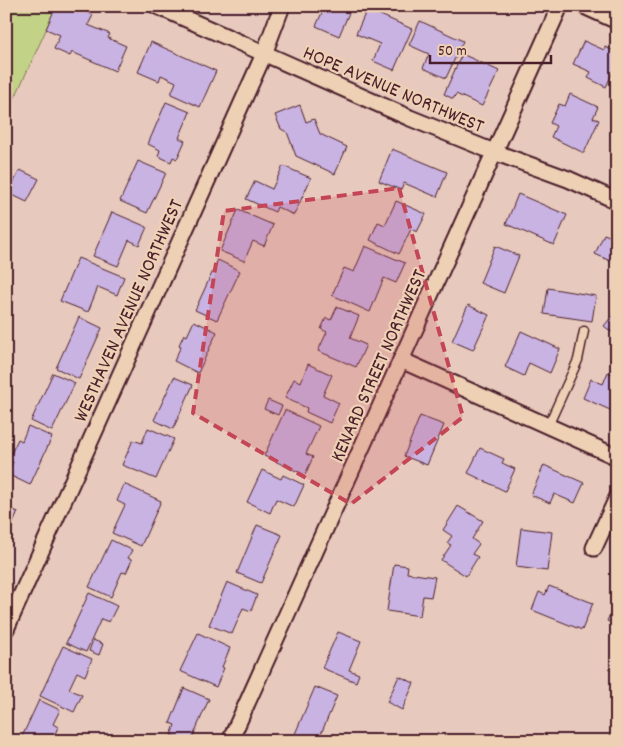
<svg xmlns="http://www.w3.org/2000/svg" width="623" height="747" viewBox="0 0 623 747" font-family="Dekko,sans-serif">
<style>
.green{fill:#c2d286;stroke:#867858}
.building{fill:#c9b3e3;stroke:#4a1f2b}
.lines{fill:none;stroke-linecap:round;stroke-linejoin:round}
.service-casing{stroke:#4a1f2b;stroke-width:11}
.minor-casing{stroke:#4a1f2b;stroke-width:19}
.service{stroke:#eed0b4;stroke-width:8}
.minor{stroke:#eed0b4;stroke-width:15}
.marked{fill:#c44556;fill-opacity:0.2;stroke:#c44556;stroke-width:4;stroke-dasharray:10 6;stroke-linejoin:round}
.labels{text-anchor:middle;stroke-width:4.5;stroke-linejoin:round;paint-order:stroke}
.street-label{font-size:20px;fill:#4a1f2b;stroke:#eed0b4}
</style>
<rect width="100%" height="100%" fill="#e7cabd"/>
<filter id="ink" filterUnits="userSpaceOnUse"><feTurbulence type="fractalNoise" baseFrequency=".02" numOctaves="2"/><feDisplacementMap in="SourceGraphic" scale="10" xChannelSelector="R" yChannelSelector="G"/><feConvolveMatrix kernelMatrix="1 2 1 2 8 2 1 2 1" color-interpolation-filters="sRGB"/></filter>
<g filter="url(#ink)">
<!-- green -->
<polygon class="green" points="6,6 57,6 6,117"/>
<!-- building -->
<g class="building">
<polygon points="56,6 61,6 70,10 73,6 93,15 88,25 110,34 108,38 126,46 115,71 72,52 70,56 54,49 60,35 46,29"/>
<polygon points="325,6 352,6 339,36 316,26"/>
<polygon points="367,9 412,29 394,70 373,61 380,44 356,34"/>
<polygon points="420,21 463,41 446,78 423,68 429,54 409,45"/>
<polygon points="584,41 604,50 605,47 617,52 617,63 606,87 588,78 591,72 573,64"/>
<polygon points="151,42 216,71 200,107 171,94 176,82 161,75 159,81 138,72"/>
<polygon points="462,54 499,71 482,106 456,94 453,99 444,94"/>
<polygon points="570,94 598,107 593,118 599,120 584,153 551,137 556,126 550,123 559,104 565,106"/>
<polygon points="166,102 190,112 179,138 185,141 177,159 173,157 171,162 158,156 160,150 148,144"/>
<polygon points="300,105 306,122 314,119 320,134 347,147 335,174 296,156 287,132 281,129 275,115"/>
<polygon points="392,149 447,172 437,197 404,183 401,190 379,181"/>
<polygon points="138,161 166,173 147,213 120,201"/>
<polygon points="283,166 311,178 294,215 277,207 275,212 246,199 255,181 272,189"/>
<polygon points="20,170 39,179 27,202 8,193"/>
<polygon points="518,194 567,215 554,245 506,224"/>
<polygon points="396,201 426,214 417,232 411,229 399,254 370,240 378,222 385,225"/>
<polygon points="238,210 273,225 264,246 253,241 244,261 220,251"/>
<polygon points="112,212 147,227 139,245 129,240 118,266 93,256"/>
<polygon points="604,234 617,239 617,264 595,254"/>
<polygon points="365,246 405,263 396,283 384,278 370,312 332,295 344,268 354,272"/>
<polygon points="495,246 519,256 504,293 480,283"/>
<polygon points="78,258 124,277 117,295 98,287 88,312 60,301"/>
<polygon points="218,260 240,271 217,320 195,310"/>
<polygon points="548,288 596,296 592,321 544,314"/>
<polygon points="468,305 489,315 473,350 452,341"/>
<polygon points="337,307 359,316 350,338 366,345 356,367 318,351 327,332 321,329 326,318 331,320"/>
<polygon points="617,310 617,336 604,326"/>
<polygon points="79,317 102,328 79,379 56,368"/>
<polygon points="194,321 217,332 198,373 174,361 181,346 179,345 184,334 187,336"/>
<polygon points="521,331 560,349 550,373 529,363 524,376 505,367"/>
<polygon points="308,364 332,375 323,395 339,403 330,423 306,412 307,408 285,398 294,379 301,382"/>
<polygon points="608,372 617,376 617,413 583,398 591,379 603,384"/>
<polygon points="53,373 75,383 52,431 31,421"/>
<polygon points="174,377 193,385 173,429 154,420"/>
<polygon points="268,400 282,406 278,415 264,409"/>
<polygon points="285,410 319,426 306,454 313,457 305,475 264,456"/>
<polygon points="420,416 444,425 427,465 404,456"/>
<polygon points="28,426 52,437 30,485 7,474 13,462 8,460 18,439 22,441"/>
<polygon points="148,428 174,439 156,479 122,465 133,440 142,443"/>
<polygon points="480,448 504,459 502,463 515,469 505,491 468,473"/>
<polygon points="544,465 584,483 575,503 554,494 550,503 531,495"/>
<polygon points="262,470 281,479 283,475 304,485 294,507 276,499 270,513 247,502"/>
<polygon points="124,484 161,501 141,546 112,533 125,505 117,501"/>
<polygon points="458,506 483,521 472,539 479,544 472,554 478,557 466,576 441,560 451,545 447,543 452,536 443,530"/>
<polygon points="6,507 18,512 10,530 6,529"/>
<polygon points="257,525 282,535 261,583 237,573"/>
<polygon points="521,528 552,532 547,571 516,567"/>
<polygon points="111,540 132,550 128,558 132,560 126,573 122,572 111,597 89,587"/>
<polygon points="394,564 408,566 407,573 435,577 431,597 423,596 420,616 387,611"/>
<polygon points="227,582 257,595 251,611 243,608 232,634 209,625"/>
<polygon points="549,586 593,603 582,630 532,610 539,592 545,595"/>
<polygon points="89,593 117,606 109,622 101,619 86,652 66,643"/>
<polygon points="617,599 617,625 607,621"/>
<polygon points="338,632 361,641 349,670 359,674 356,682 322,668"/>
<polygon points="198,633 230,648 222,667 224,668 216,687 180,671"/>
<polygon points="93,640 103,644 99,655 89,651"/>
<polygon points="63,646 92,659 85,676 77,672 69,689 82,695 74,712 40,696"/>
<polygon points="399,676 414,683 402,710 387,702"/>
<polygon points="315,687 337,696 318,741 292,741"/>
<polygon points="184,688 209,699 191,741 185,741 171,735 175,725 170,723"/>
<polygon points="39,700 60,710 53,724 58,727 52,741 20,741"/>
</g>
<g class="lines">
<defs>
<polyline id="service" points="548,426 578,360 584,331"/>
<g id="minor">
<polyline points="157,6 410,118 494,152 568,179 617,201"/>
<polyline points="584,6 617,21"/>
<polyline points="401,360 617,457"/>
<polyline points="594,548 617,498"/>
<polyline points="6,629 264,54 282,6"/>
<polyline points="230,741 560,6"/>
</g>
</defs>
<!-- service casing -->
<use href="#service" class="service-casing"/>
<!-- minor casing -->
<use href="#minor" class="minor-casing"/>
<!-- service -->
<use href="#service" class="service"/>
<!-- minor -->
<use href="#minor" class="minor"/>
</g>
</g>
<!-- marked area -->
<path class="marked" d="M399 188 463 417 351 504 193 413 224 211Z"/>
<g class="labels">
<!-- street labels -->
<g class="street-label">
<text transform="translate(394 88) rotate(23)" y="7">HOPE AVENUE NORTHWEST</text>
<text transform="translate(127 310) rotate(-66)" y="7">WESTHAVEN AVENUE NORTHWEST</text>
<text transform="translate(377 365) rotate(-66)" y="7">KENARD STREET NORTHWEST</text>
</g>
</g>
<!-- margin -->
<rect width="623" height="747" fill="none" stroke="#eed0b4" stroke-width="25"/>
<rect x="12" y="12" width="598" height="722" fill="none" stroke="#4a1f2b" stroke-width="2" filter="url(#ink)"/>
<!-- scale -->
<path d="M430 55v8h121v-8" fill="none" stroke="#4a1f2b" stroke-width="2.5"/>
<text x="438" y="55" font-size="15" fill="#4a1f2b" stroke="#eed0b4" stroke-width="4" paint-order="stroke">50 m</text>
</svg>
